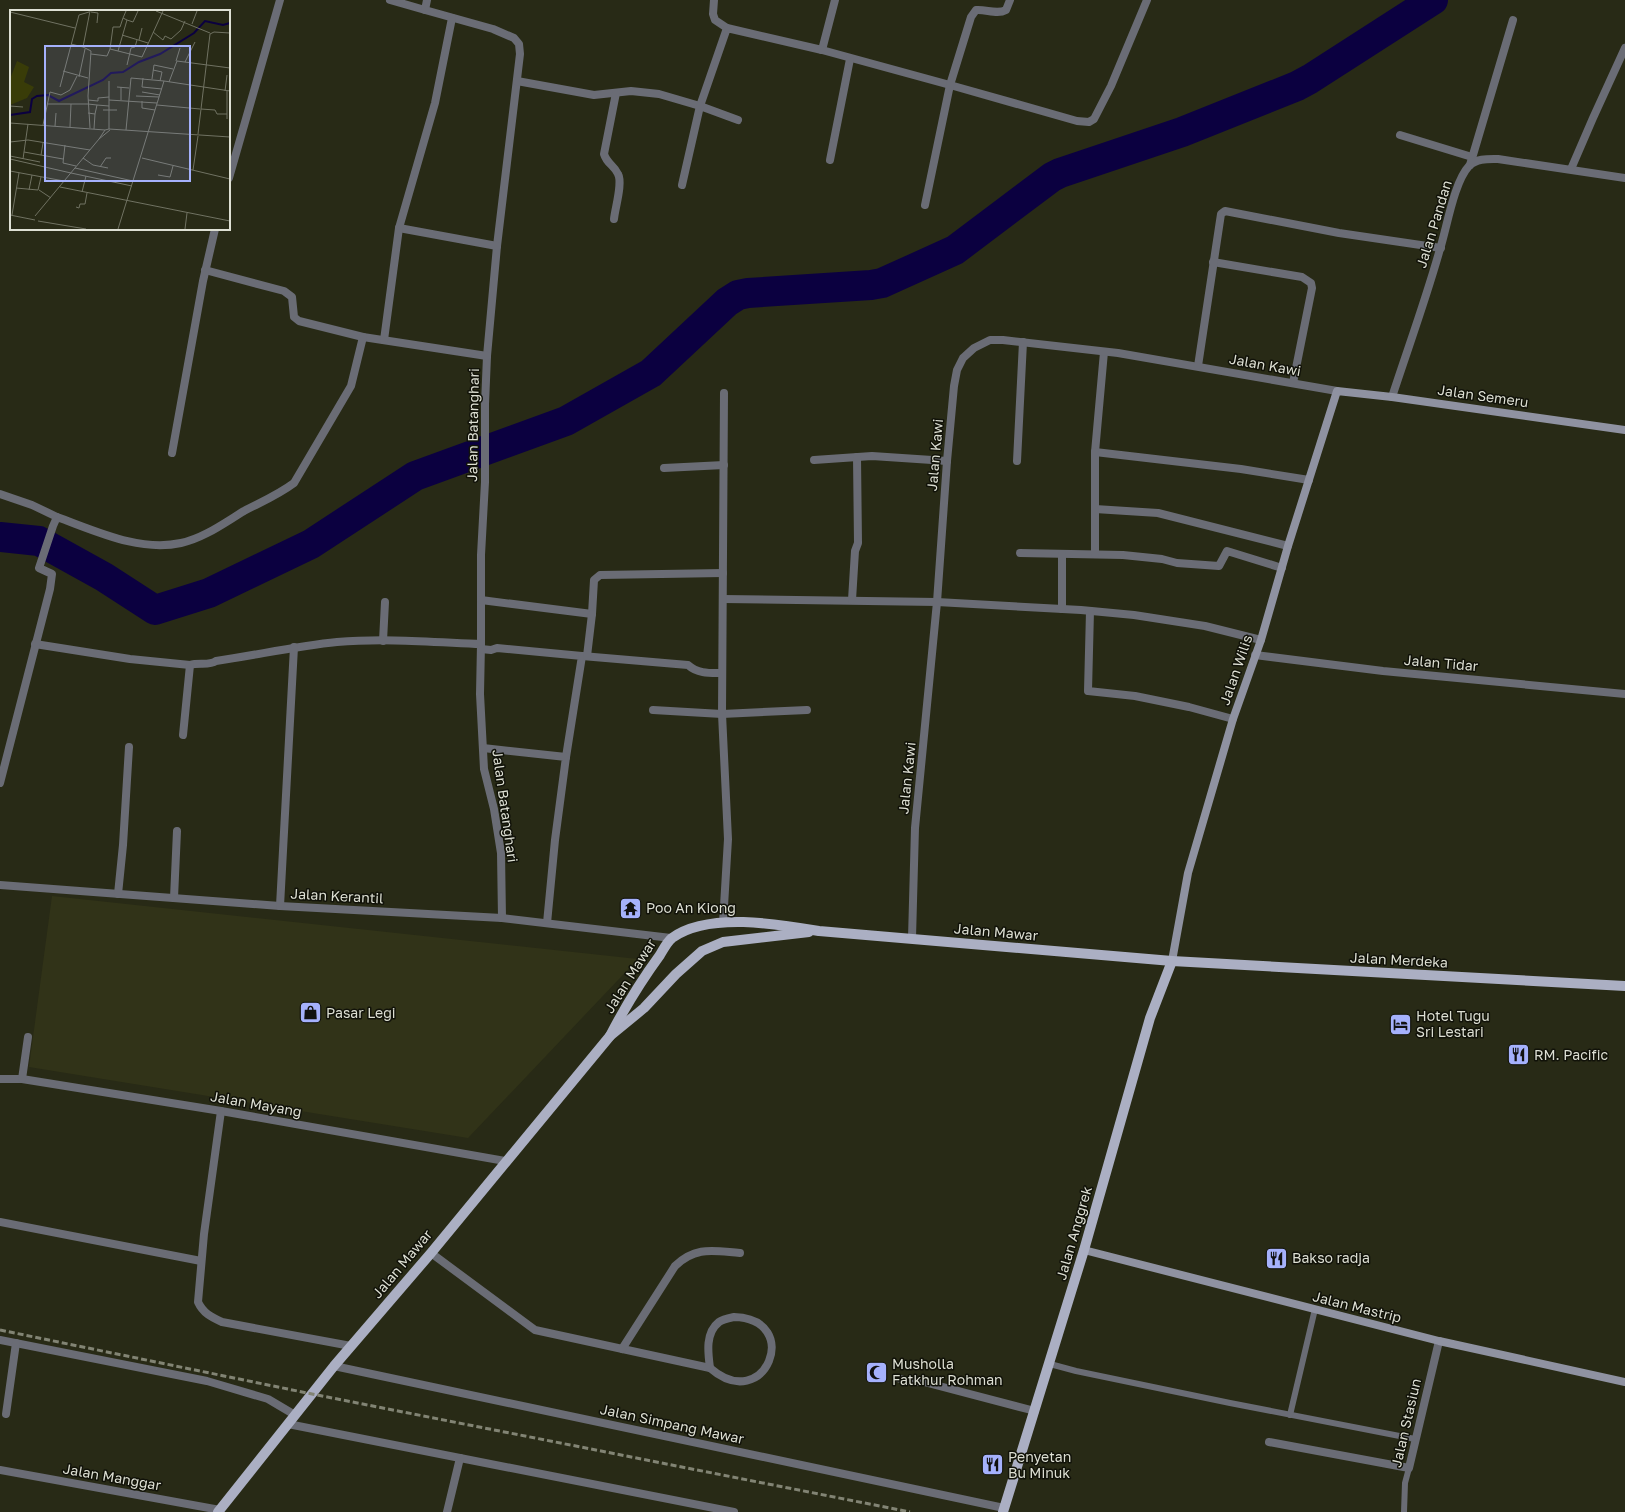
<svg xmlns="http://www.w3.org/2000/svg" width="1625" height="1512" viewBox="0 0 1625 1512" font-family="'Golos Text',sans-serif">
<style>
.built{fill:#313318}
.lines{fill:none;stroke-linecap:round;stroke-linejoin:round}
.river{stroke:#0b0040;stroke-width:30}
.service{stroke:#6a6c75;stroke-width:6}
.minor{stroke:#6a6c75;stroke-width:8}
.secondary{stroke:#8f92a1;stroke-width:8}
.primary{stroke:#abafc3;stroke-width:10}
.rail{stroke:#828474;stroke-width:3;stroke-dasharray:6 3;stroke-linecap:butt}
.labels{text-anchor:middle;stroke-width:3;stroke-linejoin:round;paint-order:stroke}
.street-label{font-size:14px;fill:#dddfd3;stroke:#111209}
.poi-label{font-size:14px;fill:#dddfd3;stroke:#111209;text-anchor:start}
.inset-river{fill:none;stroke:#0b0040;stroke-width:2}
.inset-road{fill:none;stroke:#707262;stroke-width:1}
.view{fill:#a5b1fc;fill-opacity:0.15;stroke:#a5b1fc;stroke-width:2}
.inset-edge{fill:none;stroke:#dddfd3;stroke-width:2}
</style>
<rect width="100%" height="100%" fill="#282a16"/>
<!-- built -->
<polygon class="built" points="52,896 638,959 468,1138 29,1067"/>
<g class="lines">
<!-- river -->
<polyline class="river" points="0,537 39,541 104,577 155,610 209,593 311,544 415,476 566,421 651,373 727,302 738,295 748,293 871,285 882,283 955,250 1052,177 1060,173 1182,132 1297,86 1310,79 1433,0"/>
<!-- service -->
<g class="service">
<polyline points="1050,1364 1076,1371 1230,1403 1415,1439"/>
<polyline points="1290,1415 1315,1309"/>
<polyline points="1404,1512 1405,1483 1409,1468"/>
</g>
<!-- minor -->
<g class="minor">
<polyline points="390,0 425,10"/>
<polyline points="427,0 425,10 493,29 514,38 519,44 520,54 497,246 487,356 485,404 485,482 481,555 481,644 480,694 484,769 494,809 501,853 502,918"/>
<polyline points="714,0 713,14 715,20 727,28"/>
<polyline points="822,50 835,0"/>
<polyline points="517,81 594,95 631,91 659,94 700,106 727,28 822,50 950,85 1077,121 1089,122 1094,119 1111,86 1147,0"/>
<polyline points="1400,135 1472,157"/>
<polyline points="830,160 850,59"/>
<polyline points="1470,165 1513,20"/>
<polyline points="1571,169 1593,118 1625,48"/>
<polyline points="229,178 280,0"/>
<polyline points="682,185 700,106 738,120"/>
<path d="M925 205 950 85 971 17 976 10C986 9 997 15 1006 10L1010 0"/>
<path d="M614 219C615 208 623 183 618 174 614 165 607 164 604 154L616 93"/>
<polyline points="399,228 497,246"/>
<polyline points="1213,262 1302,277 1311,283 1312,288 1293,383"/>
<polyline points="205,270 284,291 292,297 294,317 299,321 363,337 487,356"/>
<polyline points="384,340 399,228 435,103 452,18"/>
<polyline points="1104,352 1095,452 1241,469 1309,480"/>
<polyline points="1198,366 1221,214 1225,211 1339,233 1441,248"/>
<path d="M1392 397C1408 348 1426 299 1440 249 1447 227 1454 182 1469 166 1477 158 1489 159 1498 159L1625 178"/>
<polyline points="172,453 203,281 215,229"/>
<polyline points="814,460 872,456 947,461"/>
<polyline points="1017,461 1023,342"/>
<polyline points="664,468 724,465"/>
<polyline points="0,494 32,505 57,517"/>
<polyline points="1095,509 1158,513 1288,546"/>
<polyline points="1020,553 1123,555 1162,559 1177,563 1219,566 1227,551 1282,568"/>
<polyline points="1095,554 1095,452"/>
<polyline points="723,599 937,602 1081,610 1134,615 1205,626 1261,640"/>
<polyline points="481,600 592,614 594,580 600,575 723,573"/>
<polyline points="852,600 855,551 858,543 857,457"/>
<polyline points="1062,609 1062,554"/>
<polyline points="1090,611 1088,691 1135,696 1189,707 1233,719"/>
<polyline points="383,641 385,602"/>
<path d="M35 644 130 659 190 665C199 662 209 666 216 661 257 655 297 646 337 642 385 638 433 642 481 644"/>
<polyline points="481,649 491,650 497,648 582,656 566,757"/>
<polyline points="1255,655 1383,671 1625,694"/>
<path d="M582 656 688 665C698 674 710 673 722 673"/>
<polyline points="587,656 592,614"/>
<polyline points="653,710 722,714 807,710"/>
<polyline points="183,735 190,665"/>
<polyline points="483,748 566,757 555,840 547,923"/>
<path d="M0 783 50 589 52 574 39 568 53 526 57 517C96 531 139 552 181 543 204 538 224 523 244 511 261 502 278 495 294 483L351 386 363 337"/>
<polyline points="0,885 280,906 502,918 671,938"/>
<polyline points="118,894 123,845 129,747"/>
<polyline points="174,898 177,831"/>
<polyline points="280,906 294,647"/>
<polyline points="723,923 728,839 722,714 724,393"/>
<polyline points="912,938 915,828 937,602 947,461 954,386 957,370 963,358 974,348 990,340 1003,340 1118,353 1337,391"/>
<polyline points="0,1079 22,1079 221,1111 505,1161"/>
<polyline points="22,1079 28,1037"/>
<path d="M221 1111 204 1234 198 1302C203 1313 211 1317 222 1322L351 1346"/>
<polyline points="0,1222 201,1261"/>
<polyline points="431,1253 535,1330 710,1368"/>
<path d="M734 1317C804 1319 765 1416 710 1368 708 1353 705 1333 719 1322 723 1319 729 1318 734 1317Z"/>
<polyline points="0,1340 207,1381 268,1399 295,1415"/>
<path d="M622 1349 675 1266C696 1246 713 1251 740 1253"/>
<polyline points="334,1366 1004,1508"/>
<polyline points="897,1378 908,1381 924,1382 1035,1411"/>
<polyline points="6,1414 16,1343"/>
<polyline points="288,1424 734,1512"/>
<polyline points="1269,1442 1409,1468 1439,1341"/>
<polyline points="0,1470 220,1510"/>
<polyline points="447,1512 460,1458"/>
</g>
<!-- secondary -->
<g class="secondary">
<polyline points="1172,961 1188,873 1233,719 1261,640 1288,546 1337,391 1392,397 1625,430"/>
<polyline points="1084,1250 1439,1341 1625,1382"/>
</g>
<!-- primary -->
<g class="primary">
<path d="M610 1036C625 1007 641 981 660 955 663 950 667 942 672 938 708 912 778 924 819 931L1172 961 1625 986"/>
<polyline points="218,1512 334,1366 431,1253 610,1036 644,1008 676,974 702,951 723,942 809,932"/>
<polyline points="1003,1512 1084,1250 1150,1018 1172,961"/>
</g>
<!-- rail -->
<polyline class="rail" points="0,1330 312,1394 910,1512"/>
</g>
<!-- icons -->
<defs>
<symbol id="temple-square" viewBox="-11 -11 22 22"><rect x="-9" y="-9" width="18" height="18" rx="4" fill="#a5b1fc" stroke="#111209"/><path d="M0-6L5-2H3V0L6.5 2.5H4V6H1.5V3h-3V6H-4V2.5H-6.5L-3 0V-2H-5Z" fill="#111"/></symbol>
<symbol id="shop-square" viewBox="-11 -11 22 22"><rect x="-9" y="-9" width="18" height="18" rx="4" fill="#a5b1fc" stroke="#111209"/><path d="M-5-2.5h2.3a2.7 3.5 0 0 1 5.4 0H5L5.5 6h-11ZM-1.5-2.5h3a1.5 2.3 0 0 0-3 0Z" fill="#111"/></symbol>
<symbol id="hotel-square" viewBox="-11 -11 22 22"><rect x="-9" y="-9" width="18" height="18" rx="4" fill="#a5b1fc" stroke="#111209"/><path d="M-6-4.5h1.5V1H6V5H4.5V3h-9V5H-6ZM-4 0a1.8 1.8 0 1 1 3.6 0ZM.5 0V-2.5h3Q6-2.5 6 0Z" fill="#111"/></symbol>
<symbol id="restaurant-square" viewBox="-11 -11 22 22"><rect x="-9" y="-9" width="18" height="18" rx="4" fill="#a5b1fc" stroke="#111209"/><path d="M-5-6h1v4h1v-4h1v4h1v-4h1v5L-1.5 .5V6h-2V.5L-5-1ZM5-6V6H3V1.5H1.5Q1.5-4 5-6Z" fill="#111"/></symbol>
<symbol id="mosque-square" viewBox="-11 -11 22 22"><rect x="-9" y="-9" width="18" height="18" rx="4" fill="#a5b1fc" stroke="#111209"/><path d="M3.5-4.9A6 6 0 1 0 3.5 4.9A5 5 0 1 1 3.5-4.9Z" fill="#111"/></symbol>
</defs>
<g fill-rule="evenodd">
<use href="#temple-square" x="618" y="896" width="25" height="25"/>
<use href="#shop-square" x="298" y="1000" width="25" height="25"/>
<use href="#hotel-square" x="1388" y="1012" width="25" height="25"/>
<use href="#restaurant-square" x="1506" y="1042" width="25" height="25"/>
<use href="#restaurant-square" x="1264" y="1246" width="25" height="25"/>
<use href="#mosque-square" x="864" y="1360" width="25" height="25"/>
<use href="#restaurant-square" x="980" y="1452" width="25" height="25"/>
</g>
<g class="labels">
<!-- street labels -->
<g class="street-label">
<text transform="translate(1434 224) rotate(-73)" y="5">Jalan Pandan</text>
<text transform="translate(1265 365) rotate(10)" y="5">Jalan Kawi</text>
<text transform="translate(1483 396) rotate(8)" y="5">Jalan Semeru</text>
<text transform="translate(473 425) rotate(-89)" y="5">Jalan Batanghari</text>
<text transform="translate(935 455) rotate(-85)" y="5">Jalan Kawi</text>
<text transform="translate(1441 663) rotate(5)" y="5">Jalan Tidar</text>
<text transform="translate(1236 670) rotate(-71)" y="5">Jalan Wilis</text>
<text transform="translate(907 778) rotate(-84)" y="5">Jalan Kawi</text>
<text transform="translate(505 806) rotate(82)" y="5">Jalan Batanghari</text>
<text transform="translate(337 896) rotate(3)" y="5">Jalan Kerantil</text>
<text transform="translate(996 932) rotate(5)" y="5">Jalan Mawar</text>
<text transform="translate(1399 960) rotate(3)" y="5">Jalan Merdeka</text>
<text transform="translate(630 976) rotate(-58)" y="5">Jalan Mawar</text>
<text transform="translate(256 1104) rotate(10)" y="5">Jalan Mayang</text>
<text transform="translate(1074 1233) rotate(-74)" y="5">Jalan Anggrek</text>
<text transform="translate(402 1264) rotate(-50)" y="5">Jalan Mawar</text>
<text transform="translate(1357 1307) rotate(14)" y="5">Jalan Mastrip</text>
<text transform="translate(1406 1423) rotate(-77)" y="5">Jalan Stasiun</text>
<text transform="translate(672 1424) rotate(12)" y="5">Jalan Simpang Mawar</text>
<text transform="translate(112 1477) rotate(10)" y="5">Jalan Manggar</text>
</g>
<!-- poi labels -->
<g class="poi-label">
<text x="646" y="913">Poo An Kiong</text>
<text x="326" y="1018">Pasar Legi</text>
<text x="1416" y="1021">Hotel Tugu<tspan x="1416" dy="16">Sri Lestari</tspan></text>
<text x="1534" y="1060">RM. Pacific</text>
<text x="1292" y="1263">Bakso radja</text>
<text x="892" y="1369">Musholla<tspan x="892" dy="16">Fatkhur Rohman</tspan></text>
<text x="1008" y="1462">Penyetan<tspan x="1008" dy="16">Bu Minuk</tspan></text>
</g>
</g>
<!-- overview -->
<g transform="translate(10 10)">
<rect width="220" height="220" fill="#282a16"/>
<path d="M7 51 19 57 14 72 24 77 17 88 0 95V69Z" fill="#393c08"/>
<path class="inset-river" d="M0 105 20 102 22 89 27 86 38 85 49 91 53 89 93 70 101 63 113 62 129 52 150 44 184 23 195 11 213 15 220 13"/>
<path class="inset-road" d="M116 1 113 8 117 10M146 1 200 23M0 2 65 18M81 2 88 3 87 13M182 14 187 1M143 22 153 30 155 26 161 29 171 20 175 11M112 25 138 33M129 30 132 18M61 34 73 37M100 39 103 17H110L113 8M108 41 117 10 123 12 128 1M81 44 97 46 100 39 132 47 153 1M166 51 170 38M175 52 185 32M117 55 121 38 125 37 127 30M143 60 152 62 150 71M53 61 78 68M69 67 75 39M133 68 132 77 152 79M142 69 144 55 163 59M159 72 167 51 220 58M50 77 69 5 79 2M107 77 119 78M215 81 217 65M132 82 150 85M126 86 149 87M78 90 88 91V88L99 87M99 90 147 93M111 90V77M132 91V98L145 100M38 94H78M78 94 87 95 85 104M87 95 99 96M147 95 190 99M0 96 13 97M191 99 205 100 207 104H217M93 100H107M78 103 85 104 84 119M217 109V81M0 113 95 120M33 115 40 82 51 85 60 80 67 66M45 116 46 103M60 117 61 94M80 118 78 86 81 41 73 37 80 1M99 119V71M116 120 121 68 154 71M188 124 200 24 204 22 220 23M89 129 95 120 99 119 220 127M0 132 18 130 80 140M55 135 53 153 66 156M14 142 53 149M31 145 33 133M0 146 30 152M73 148 83 155 98 158M132 148 220 169M0 149 61 163M13 149 18 114M90 157 96 148H101M65 158 123 171M183 160 188 126M0 161 54 171M61 163 122 176M148 165 160 167 163 156M50 177 220 211M6 178 28 180 31 167M19 180 22 165M29 180 41 188M72 182 76 166M66 197 69 198 70 194H75L77 183M0 205 25 210M2 205 9 163M25 206 89 129 100 120M28 211 76 219M108 219 154 71 220 81M175 219 177 203"/>
<path class="view" d="M35 36H180V171H35Z"/>
<rect width="220" height="220" class="inset-edge"/>
</g>
</svg>
